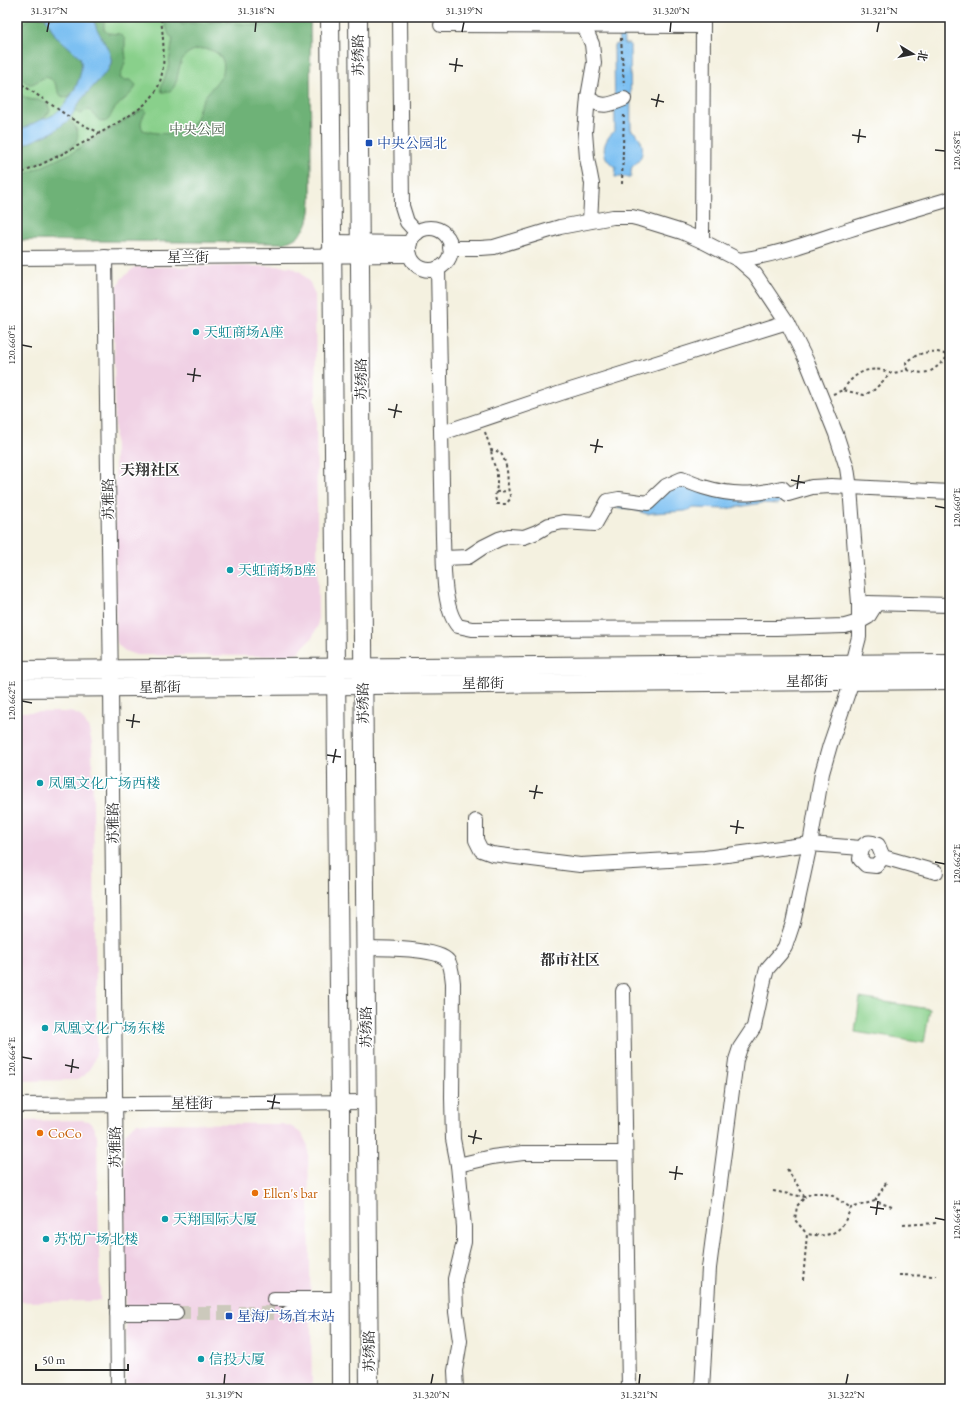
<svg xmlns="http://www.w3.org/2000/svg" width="967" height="1406" viewBox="0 0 967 1406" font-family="'EB Garamond','Noto Serif SC',serif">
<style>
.built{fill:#f0d0e4}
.green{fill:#89d08b;stroke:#5a7e5b}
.forest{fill:#6eb277;stroke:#4c6e51}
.water{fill:#7bc0f2;stroke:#53768e}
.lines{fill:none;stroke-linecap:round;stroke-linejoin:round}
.minor-tunnel{stroke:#ccc9bc;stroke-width:14;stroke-dasharray:14 7;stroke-linecap:butt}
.minor-casing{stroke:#494946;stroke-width:16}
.major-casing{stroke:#494946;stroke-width:20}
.path{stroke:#494946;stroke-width:2;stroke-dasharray:3 3;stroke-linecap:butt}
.minor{stroke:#fff;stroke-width:14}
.major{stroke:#fff;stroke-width:18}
.ticks{fill:none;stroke:#2b2b2b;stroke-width:1.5}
.transit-dot{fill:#1a4fb4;stroke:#fff;stroke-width:1.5}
.culture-dot{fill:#0f9aa8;stroke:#fff;stroke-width:1.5}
.food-dot{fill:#e8710a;stroke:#fff;stroke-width:1.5}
.labels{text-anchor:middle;stroke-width:3;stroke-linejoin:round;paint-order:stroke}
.street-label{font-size:14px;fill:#2b2b2b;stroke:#fff}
.park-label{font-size:14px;fill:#475d48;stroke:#fff}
.transit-label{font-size:14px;fill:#164399;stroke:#fff;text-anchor:start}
.culture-label{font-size:14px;fill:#0d838f;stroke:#fff;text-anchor:start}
.food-label{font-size:14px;fill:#c56008;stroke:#fff;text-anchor:start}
.neighbourhood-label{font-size:15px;font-weight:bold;fill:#2b2b2b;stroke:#fff}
.neatline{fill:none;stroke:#2b2b2b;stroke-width:1.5}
.ticks-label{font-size:10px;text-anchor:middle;fill:#2b2b2b}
</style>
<rect width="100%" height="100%" fill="#fff"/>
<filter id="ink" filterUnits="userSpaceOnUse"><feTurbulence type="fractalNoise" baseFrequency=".025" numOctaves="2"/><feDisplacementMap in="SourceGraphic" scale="8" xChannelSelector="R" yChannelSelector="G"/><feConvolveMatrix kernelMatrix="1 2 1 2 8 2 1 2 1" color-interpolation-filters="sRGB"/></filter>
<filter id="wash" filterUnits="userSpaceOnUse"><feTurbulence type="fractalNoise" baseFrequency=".012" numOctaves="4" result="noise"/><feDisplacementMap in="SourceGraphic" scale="16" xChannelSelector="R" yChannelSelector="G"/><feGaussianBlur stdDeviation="0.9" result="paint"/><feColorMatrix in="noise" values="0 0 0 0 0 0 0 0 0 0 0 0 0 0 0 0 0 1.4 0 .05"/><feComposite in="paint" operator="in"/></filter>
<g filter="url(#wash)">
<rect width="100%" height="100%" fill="#f4f1e0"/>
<!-- built -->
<g class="built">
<polygon points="283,266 292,267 302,273 310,283 315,296 318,625 312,638 298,652 285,656 136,655 125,651 118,645 116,639 114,300 117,287 122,278 135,267"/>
<polygon points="17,712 70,712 79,715 85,722 89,730 92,743 97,1050 93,1063 88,1071 84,1076 77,1080 17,1081"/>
<polygon points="82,1120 88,1121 92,1125 97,1135 100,1301 17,1302 17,1121"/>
<polygon points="137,1123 282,1124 292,1127 302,1134 308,1146 312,1389 127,1389 124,1145 125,1134 130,1128"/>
</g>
<!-- green -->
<g class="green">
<path d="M17 17H310L311 197C310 220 308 235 284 243L17 240Z"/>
<polygon points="860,998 930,1009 924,1043 855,1032"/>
</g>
<!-- forest -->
<g class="forest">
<path d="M31 17H45L55 35 78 54C87 67 77 87 68 98L61 96C57 90 56 81 49 78 42 75 36 85 29 84 25 83 19 76 18 73 15 68 17 34 17 26L22 25Z"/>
<path d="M93 17H107L104 22V30L108 33 120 34 125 39V51L126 59 120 78 124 80H131L136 85C135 93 118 103 113 111 110 116 110 121 103 122 92 119 94 103 81 114L74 111 81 100 108 70 111 64V58L98 33Z"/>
<path d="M163 17H180L182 25 186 23H201L220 21 262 26 276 22 281 17H310L311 197C310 220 308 235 284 243L17 240V178L73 152 143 109 146 112C142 118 139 123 143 130 158 135 186 137 195 120 198 114 199 106 203 100 208 91 216 84 222 75 231 52 203 42 187 54 173 65 183 94 162 92L161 87 168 69 173 38 169 35Z"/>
<path d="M17 89C20 93 22 96 26 98 37 103 46 95 50 111 45 119 27 129 17 130Z"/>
<path d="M69 120C80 128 81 141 69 149L17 173V148L53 132Z"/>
</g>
<!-- water -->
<g class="water">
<path d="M45 17H93C96 33 108 44 111 58 112 62 110 66 108 70L81 100 69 120 53 132 17 148V130C24 129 28 126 34 123 41 119 51 118 57 112 70 102 86 74 80 57L55 35Z"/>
<path d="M617 17H623L624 44H630L631 130C642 136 646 150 639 160 637 163 634 165 632 167 631 169 631 174 631 177H615L616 167C600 159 601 141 615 131L614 45 619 44Z"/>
<polygon points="675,487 781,493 783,496 782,501 778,504 762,503 726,509 694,508 685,511 653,513 647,514 632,509 614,507 613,506 631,504"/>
</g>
</g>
<g filter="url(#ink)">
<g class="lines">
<!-- minor-tunnel -->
<polyline class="minor-tunnel" points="176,1313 288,1313"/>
<defs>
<g id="minor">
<polyline points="400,17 402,206 407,222 417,233"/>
<polyline points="441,25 703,26"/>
<polyline points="584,26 592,44 594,63 588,97 585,132 587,158 592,184 590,221"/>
<path d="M588 97C600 109 610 105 624 99"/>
<circle cx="430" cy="249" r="21"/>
<polyline points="702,241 703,17"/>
<polyline points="332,242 410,243"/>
<polyline points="450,248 481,248 494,247 560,227 613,217 632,217 640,219 682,232 702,241 739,260 755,274 787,322 807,362 836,434 847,468 850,488 859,603 859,637 852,664 852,681 830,745 822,773 810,844 793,923 785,947 780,954 767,969 764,980 754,1027 740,1048 736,1060 709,1268 702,1389"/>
<polyline points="105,257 111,687 118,1389"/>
<polyline points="17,258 410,255"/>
<path d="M739 260C777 255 812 242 848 230 882 219 916 209 950 199"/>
<path d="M438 268 443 538C444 561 442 608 458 626L472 629 776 628 845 626 859 622 868 617 876 604"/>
<polyline points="442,433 561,393 787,322"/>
<path d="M444 558 468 557 483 547 499 539 509 536 524 537 537 532 549 525 563 522 595 524 608 501 619 499 648 503 666 486 682 479C689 482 696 485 703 487 732 496 753 495 782 488L788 494 812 487 831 486 950 492"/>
<polyline points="867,603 950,605"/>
<polyline points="476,821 476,840 481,850 492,854 580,865 705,858 810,844 861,848"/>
<path d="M883 857 876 866 866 865 860 859C862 846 864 838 878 845L883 857 936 872"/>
<path d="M365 948C382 948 439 948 448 961 452 967 452 976 453 983L452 1098 453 1139 458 1165 464 1227V1242L455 1279 456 1312 460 1341 455 1371 456 1389"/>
<polyline points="623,991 629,1389"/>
<polyline points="17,1105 366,1102"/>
<polyline points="458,1165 492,1157 523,1153 624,1153"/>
<polyline points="274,1299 341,1299"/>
<polyline points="117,1313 176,1313"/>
<polyline points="288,1313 341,1313"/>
</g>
<g id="major">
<polyline points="330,17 340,1102 341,1389"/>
<polyline points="358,17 369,1389"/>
<polyline points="17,670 950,663"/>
<polyline points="17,688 950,680"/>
</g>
</defs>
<!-- minor casing -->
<use href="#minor" class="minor-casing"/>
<!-- major casing -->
<use href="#major" class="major-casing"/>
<!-- path -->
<g class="path">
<polyline points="621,38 624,86"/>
<polyline points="17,81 75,121 100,133"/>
<path d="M17 175C48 162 77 147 107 129 124 118 149 107 158 87 167 65 163 40 161 17"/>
<polyline points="622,184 624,112"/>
<path d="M907 370C932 377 932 370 950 355"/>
<path d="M843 390C852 376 864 367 882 370 885 371 888 372 891 373 896 373 902 371 907 370L906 362C918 352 938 347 950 358"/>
<polyline points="833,394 843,390 864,395 874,390 891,373"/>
<path d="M485 432 491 450 500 452C503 456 505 461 506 466 509 477 506 487 511 498L506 504H497L495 497 497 486V471L493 462 491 450"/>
<polyline points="496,492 508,491"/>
<polyline points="787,1169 805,1197 797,1206 795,1220 807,1234"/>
<polyline points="773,1191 805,1197 812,1193 822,1193 833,1196 851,1208"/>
<polyline points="875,1201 886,1183"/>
<polyline points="903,1225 937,1223"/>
<polyline points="899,1275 936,1276"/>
<path d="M803 1280 807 1234C818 1236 831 1237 840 1228 845 1223 848 1214 851 1208L875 1201 892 1207"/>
</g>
<!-- minor -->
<use href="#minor" class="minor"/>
<!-- major -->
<use href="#major" class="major"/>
</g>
</g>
<!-- ticks -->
<path class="ticks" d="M47 32 49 22M255 32 256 22M462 32 464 22M670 32 671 22M877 32 879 22M449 64 463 66M455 72 457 58M651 99 664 102M656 107 659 94M852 135 866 137M858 143 860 129M935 150 945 151M22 345 32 347M187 374 201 376M193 382 195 368M388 409 402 412M394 418 397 404M590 445 603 447M595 453 598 439M791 480 805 483M797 489 799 475M935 506 945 508M22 701 32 703M126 720 140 722M132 728 134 714M327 755 341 757M333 763 336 749M529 791 543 793M534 799 537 785M730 826 744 828M736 834 738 820M935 862 945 864M22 1057 32 1059M65 1065 79 1068M71 1073 73 1059M267 1101 280 1103M272 1109 275 1095M468 1136 482 1139M473 1144 476 1130M669 1172 683 1174M675 1180 677 1166M870 1207 884 1209M876 1215 878 1201M935 1218 945 1220M224 1384 225 1374M431 1384 433 1374M639 1384 640 1374M846 1384 848 1374"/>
<!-- markers -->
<g class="transit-dot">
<rect x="365" y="139" width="8" height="8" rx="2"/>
<rect x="225" y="1312" width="8" height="8" rx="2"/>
</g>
<g class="culture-dot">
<circle cx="196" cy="332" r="4"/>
<circle cx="230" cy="570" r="4"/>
<circle cx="40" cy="783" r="4"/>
<circle cx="45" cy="1028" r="4"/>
<circle cx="165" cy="1219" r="4"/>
<circle cx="46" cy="1239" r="4"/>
<circle cx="201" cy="1359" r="4"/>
</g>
<g class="food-dot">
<circle cx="40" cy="1133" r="4"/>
<circle cx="255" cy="1193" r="4"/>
</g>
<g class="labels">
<!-- street labels -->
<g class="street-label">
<text transform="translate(358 55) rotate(-91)" y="5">苏绣路</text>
<text x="188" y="262">星兰街</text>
<text transform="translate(361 379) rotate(-90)" y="5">苏绣路</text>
<text transform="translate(108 499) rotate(-91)" y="5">苏雅路</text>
<text x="807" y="686">星都街</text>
<text x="483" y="688">星都街</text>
<text transform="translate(160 687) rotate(-1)" y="5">星都街</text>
<text transform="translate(363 703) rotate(-91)" y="5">苏绣路</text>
<text transform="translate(113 823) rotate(-91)" y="5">苏雅路</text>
<text transform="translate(366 1027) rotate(-90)" y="5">苏绣路</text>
<text x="192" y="1108">星桂街</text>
<text transform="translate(115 1147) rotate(-90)" y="5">苏雅路</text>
<text transform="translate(369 1351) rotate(-91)" y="5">苏绣路</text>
</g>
<!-- park labels -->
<g class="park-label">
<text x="197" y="134">中央公园</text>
</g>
<!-- transit labels -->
<g class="transit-label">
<text x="377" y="148">中央公园北</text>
<text x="237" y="1321">星海广场首末站</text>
</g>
<!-- culture labels -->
<g class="culture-label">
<text x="204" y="337">天虹商场A座</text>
<text x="238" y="575">天虹商场B座</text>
<text x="48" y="788">凤凰文化广场西楼</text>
<text x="53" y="1033">凤凰文化广场东楼</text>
<text x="173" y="1224">天翔国际大厦</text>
<text x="54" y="1244">苏悦广场北楼</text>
<text x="209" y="1364">信投大厦</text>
</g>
<!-- food labels -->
<g class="food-label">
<text x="48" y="1138">CoCo</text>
<text x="263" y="1198">Ellen's bar</text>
</g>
<!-- neighbourhood labels -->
<g class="neighbourhood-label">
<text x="150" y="475">天翔社区</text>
<text x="570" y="965">都市社区</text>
</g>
</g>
<!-- margin -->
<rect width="967" height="1406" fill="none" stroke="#fff" stroke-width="44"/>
<!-- north arrow -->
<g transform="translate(913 54) rotate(100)" stroke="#ffffff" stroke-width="3" paint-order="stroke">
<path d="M0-3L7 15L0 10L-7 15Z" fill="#2b2b2b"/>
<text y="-6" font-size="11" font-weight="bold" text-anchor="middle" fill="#2b2b2b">北</text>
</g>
<!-- scale -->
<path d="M36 1364v6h92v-6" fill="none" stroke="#2b2b2b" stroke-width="2"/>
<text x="42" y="1364" font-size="12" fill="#2b2b2b" stroke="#ffffff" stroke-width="3" paint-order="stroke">50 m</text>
<rect x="22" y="22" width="923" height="1362" class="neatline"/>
<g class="ticks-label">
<text x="49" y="14">31.317°N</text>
<text x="256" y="14">31.318°N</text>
<text x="464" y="14">31.319°N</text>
<text x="671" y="14">31.320°N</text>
<text x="879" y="14">31.321°N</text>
<text transform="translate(956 151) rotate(-90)" y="4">120.658°E</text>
<text transform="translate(11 345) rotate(-90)" y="4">120.660°E</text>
<text transform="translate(956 508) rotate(-90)" y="4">120.660°E</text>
<text transform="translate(11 701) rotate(-90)" y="4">120.662°E</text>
<text transform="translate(956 864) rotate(-90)" y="4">120.662°E</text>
<text transform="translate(11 1057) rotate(-90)" y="4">120.664°E</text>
<text transform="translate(956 1220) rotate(-90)" y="4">120.664°E</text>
<text x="224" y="1398">31.319°N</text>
<text x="431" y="1398">31.320°N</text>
<text x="639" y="1398">31.321°N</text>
<text x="846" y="1398">31.322°N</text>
</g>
</svg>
